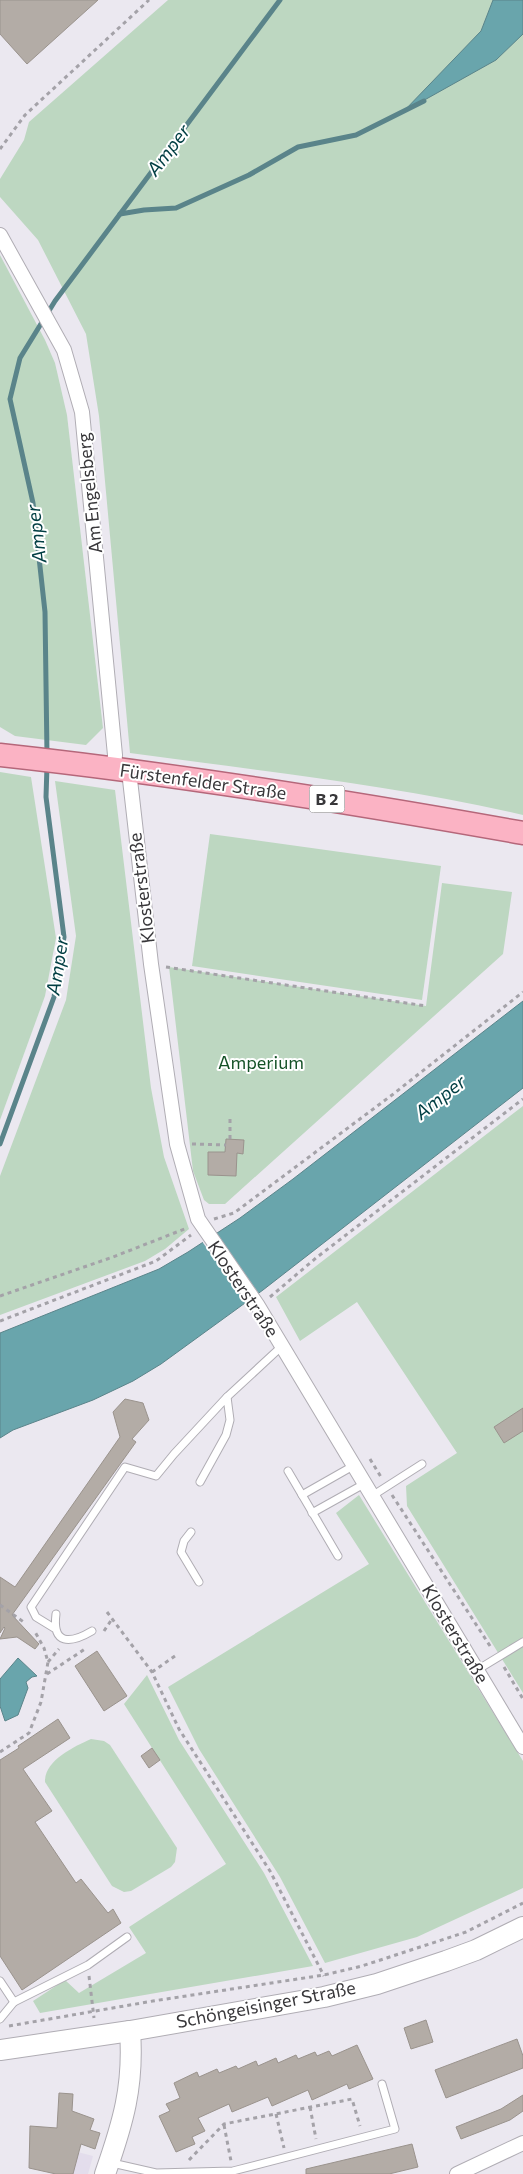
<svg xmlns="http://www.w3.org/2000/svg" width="523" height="2174" viewBox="0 0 523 2174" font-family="Commissioner,sans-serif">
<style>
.built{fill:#e3ddec}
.green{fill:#bdd7c1}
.water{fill:#69a5ac;stroke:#5a848a}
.pier{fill:#ebe8f0}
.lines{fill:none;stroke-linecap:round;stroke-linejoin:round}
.stream{stroke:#5a848a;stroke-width:5}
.building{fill:#b3aca6;stroke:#9a938d}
.lane-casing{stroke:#b0adb4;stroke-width:9}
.street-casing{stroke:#b0adb4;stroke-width:16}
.secondary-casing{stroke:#b0adb4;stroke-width:22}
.primary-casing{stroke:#b5677a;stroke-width:25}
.path{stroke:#a4a2a8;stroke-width:3;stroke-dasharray:4 4;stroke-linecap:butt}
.lane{stroke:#fff;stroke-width:7}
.street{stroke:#fff;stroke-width:14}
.secondary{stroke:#fff;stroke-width:20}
.primary{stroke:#fbb3c4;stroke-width:22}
.labels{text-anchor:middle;stroke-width:4;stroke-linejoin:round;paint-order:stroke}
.shield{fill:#fff;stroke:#747375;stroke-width:1}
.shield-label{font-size:16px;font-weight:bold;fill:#38373a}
.street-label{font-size:18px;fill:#38373a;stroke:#fff}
.park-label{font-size:18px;fill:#145126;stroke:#fff}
.water-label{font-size:19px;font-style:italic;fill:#013e43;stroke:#fff}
</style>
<rect width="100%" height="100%" fill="#ebe8f0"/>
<!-- built -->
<polygon class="built" points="66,2149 93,2156 88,2174 60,2174"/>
<!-- green -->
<g class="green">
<path d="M168 0H523V815C394 785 261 771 130 753L99 416 86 334 38 240 0 197V179L24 140 29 122Z"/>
<polygon points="0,255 45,340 55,363 67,415 103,728 86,745 15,736 0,727"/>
<polygon points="0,772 31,777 56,938 45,996 0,1120"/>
<polygon points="55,781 115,790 151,1088 164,1157 189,1229 165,1249 145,1261 0,1315 0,1176 66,1000 76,936"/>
<polygon points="210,834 441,866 422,1000 192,966"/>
<polygon points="442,883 512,892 503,954 225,1204 209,1204 204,1200 193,1171 169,967 426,1006"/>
<polygon points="523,1106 523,1693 407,1506 406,1486 457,1453 357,1302 300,1341 276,1297"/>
<polygon points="359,1495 523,1761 523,1888 417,1937 325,1963 280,1877 199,1749 168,1687 369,1564 336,1513"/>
<polygon points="147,1675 179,1740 264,1873 313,1966 40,2013 33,2001 65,1980 79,1993 146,1953 129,1927 226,1864 124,1704"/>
<path d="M91 1739 104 1741 110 1745 177 1848 175 1862 171 1867 131 1891 124 1892 112 1886 45 1782C44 1761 73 1747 91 1739Z"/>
</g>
<!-- water -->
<g class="water">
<polygon points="493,0 523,0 523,34 496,60 403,112 481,31"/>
<polygon points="523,1001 523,1088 263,1290 161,1364 133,1381 93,1400 13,1430 0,1438 0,1333 159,1269 188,1252 240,1218 293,1179"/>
<polygon points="18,1658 37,1676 32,1677 26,1682 28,1688 18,1715 5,1721 0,1706 0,1679"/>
</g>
<!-- pier -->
<polygon class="pier" points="215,1231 259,1294 246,1303 201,1240"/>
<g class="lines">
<!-- stream -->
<g class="stream">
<polyline points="120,214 144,210 176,208 249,175 298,147 356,135 424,101"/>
<polyline points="47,755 45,612 33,503 10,399 20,358 55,301 280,0"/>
<polyline points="0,1144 54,997 64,937 46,797 47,766"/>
</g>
</g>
<!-- building -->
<g class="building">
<polygon points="0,0 98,0 27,64 0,34"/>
<polygon points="226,1139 244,1140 243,1154 237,1153 236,1176 208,1175 208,1152 225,1152"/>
<polygon points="125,1399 143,1403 149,1420 132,1439 136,1442 12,1615 39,1644 35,1649 17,1637 0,1639 5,1628 4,1627 0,1633 0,1577 15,1587 120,1437 113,1412"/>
<polygon points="523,1408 523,1431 504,1443 494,1427"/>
<polygon points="97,1651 127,1696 104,1711 75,1666"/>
<polygon points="58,1719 70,1738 23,1769 52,1811 35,1822 76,1883 81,1879 108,1913 113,1909 121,1923 22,1990 0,1956 0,1760 19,1748 18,1746"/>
<polygon points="152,1748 160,1760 149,1768 141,1756"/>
<polygon points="426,2020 433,2042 411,2049 404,2028"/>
<polygon points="517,2039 523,2056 523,2068 446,2098 435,2070"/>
<polygon points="357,2045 373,2079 349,2089 347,2084 312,2100 308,2090 272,2106 268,2097 232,2112 229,2104 198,2118 205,2131 192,2137 195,2144 176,2152 159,2116 170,2111 166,2104 180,2098 174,2083 197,2072 199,2077 217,2069 219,2073 236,2066 238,2069 256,2061 258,2066 276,2058 278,2063 296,2055 298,2059 315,2052 317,2056 329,2051 332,2056"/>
<polygon points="59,2093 73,2094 72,2111 94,2119 90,2130 100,2133 95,2149 81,2144 73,2174 56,2174 29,2168 30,2126 57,2128"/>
<polygon points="523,2095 523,2111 510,2120 461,2139 456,2127 501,2109"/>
<polygon points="412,2144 418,2167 389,2174 306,2174 306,2169"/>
</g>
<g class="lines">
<defs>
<g id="lane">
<polyline points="227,1397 281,1347"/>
<polyline points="288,1471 338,1556"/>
<polyline points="302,1495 353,1466"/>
<polyline points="372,1496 422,1464"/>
<polyline points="312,1513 364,1484"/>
<polyline points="191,1532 184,1541 181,1552 199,1582"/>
<path d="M56 1614C52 1645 70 1644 92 1631"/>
<polyline points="54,1628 36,1617 31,1607 125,1467 156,1476 174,1454 227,1397 230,1420 226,1435 200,1482"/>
<polyline points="477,1670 523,1642"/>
<polyline points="0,1981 14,2002"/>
<polyline points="0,2019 14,2002 88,1965 127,1937"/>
<polyline points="112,2163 156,2173 233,2171 395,2129 382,2084"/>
</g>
<g id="street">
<polyline points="0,235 64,350 82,412 115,755 114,769"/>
<polyline points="129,771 151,964 177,1144 198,1219 258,1306 523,1747"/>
<polyline points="457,2174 523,2143"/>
</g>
<g id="secondary">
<polyline points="0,2050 130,2031 324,1997 377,1984 446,1961 476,1950 523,1927"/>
<path d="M105 2174C123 2123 134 2086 130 2031"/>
</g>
<path id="primary" d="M0 755C175 774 350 802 523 833"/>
</defs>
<!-- lane casing -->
<use href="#lane" class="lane-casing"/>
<!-- street casing -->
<use href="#street" class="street-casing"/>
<!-- secondary casing -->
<use href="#secondary" class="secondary-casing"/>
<!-- primary casing -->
<use href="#primary" class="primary-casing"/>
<!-- path -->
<g class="path">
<polyline points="0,149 25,115 149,0"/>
<polyline points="166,967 426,1006"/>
<polyline points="230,1139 230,1118"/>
<polyline points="192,1144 226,1145"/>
<polyline points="214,1219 234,1213 392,1095 523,992"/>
<polyline points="0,1296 113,1257 187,1228"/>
<polyline points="270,1297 316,1258 523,1099"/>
<polyline points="0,1321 156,1261 191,1235"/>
<polyline points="370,1459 381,1477"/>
<polyline points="392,1495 492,1649"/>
<polyline points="0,1605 25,1623"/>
<polyline points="107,1612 152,1672 179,1729 270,1871 324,1976"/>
<polyline points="104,1631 112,1619"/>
<polyline points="48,1662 59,1649"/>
<polyline points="504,1667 523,1699"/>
<polyline points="152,1672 175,1656"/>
<polyline points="47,1674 85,1649"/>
<polyline points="0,1752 29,1733 41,1702 48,1662 44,1648 34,1630"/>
<polyline points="89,1976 94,2018"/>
<polyline points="9,2026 153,2001 324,1975 362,1966 466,1932 523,1903"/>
<polyline points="310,2107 316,2139"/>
<polyline points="276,2114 284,2148"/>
<polyline points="224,2125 231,2161"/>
<polyline points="189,2160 224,2124 352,2099 360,2126"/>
</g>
<!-- lane -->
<use href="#lane" class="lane"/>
<!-- street -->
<use href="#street" class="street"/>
<!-- secondary -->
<use href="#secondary" class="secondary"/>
<!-- primary -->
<use href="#primary" class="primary"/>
</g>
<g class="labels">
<!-- shield labels -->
<rect class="shield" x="309.5" y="785.5" width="35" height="27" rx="4"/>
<g class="shield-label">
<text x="327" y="805">B 2</text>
</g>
<!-- street labels -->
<g class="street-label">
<text transform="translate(90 493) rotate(-96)" y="6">Am Engelsberg</text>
<text transform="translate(203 782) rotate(8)" y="6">Fürstenfelder Straße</text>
<text transform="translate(142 888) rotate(-97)" y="6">Klosterstraße</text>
<text transform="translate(243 1289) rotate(56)" y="6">Klosterstraße</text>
<text transform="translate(455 1634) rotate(59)" y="6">Klosterstraße</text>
<text transform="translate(266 2005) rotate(-11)" y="6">Schöngeisinger Straße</text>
</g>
<!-- park labels -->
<g class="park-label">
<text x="261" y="1069">Amperium</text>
</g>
<!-- water labels -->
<g class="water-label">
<text transform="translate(168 150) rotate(-53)" y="7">Amper</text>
<text transform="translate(36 534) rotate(-97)" y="7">Amper</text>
<text transform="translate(57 966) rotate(-81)" y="7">Amper</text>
<text transform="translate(440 1097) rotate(-38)" y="7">Amper</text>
</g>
</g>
</svg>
